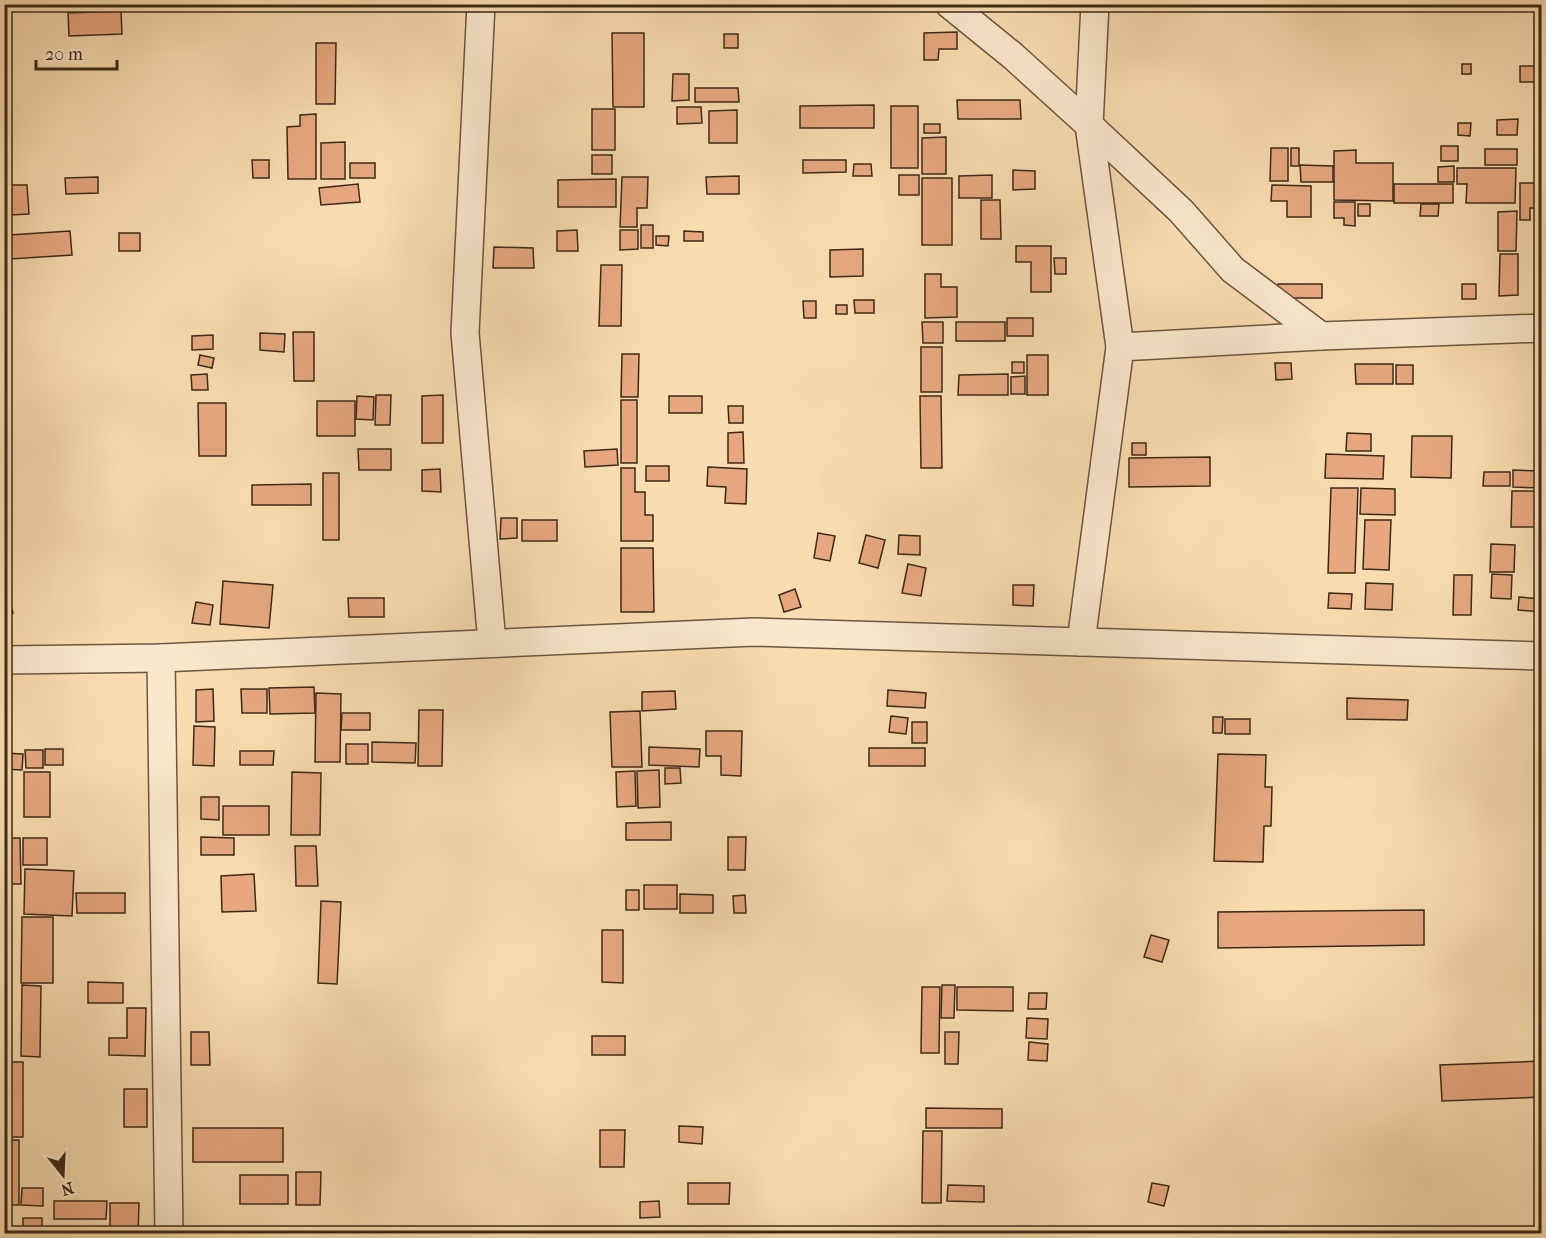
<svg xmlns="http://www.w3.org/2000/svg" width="1546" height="1238" viewBox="0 0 1546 1238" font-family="'IM FELL French Canon',serif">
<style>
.building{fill:#e7a87f;stroke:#3b2a19;stroke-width:1.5}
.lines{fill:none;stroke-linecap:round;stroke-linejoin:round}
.minor-casing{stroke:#6a563f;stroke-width:30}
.minor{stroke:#fbe8cc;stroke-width:27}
</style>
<rect width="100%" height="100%" fill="#f9dcb0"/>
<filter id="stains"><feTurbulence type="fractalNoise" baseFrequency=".00333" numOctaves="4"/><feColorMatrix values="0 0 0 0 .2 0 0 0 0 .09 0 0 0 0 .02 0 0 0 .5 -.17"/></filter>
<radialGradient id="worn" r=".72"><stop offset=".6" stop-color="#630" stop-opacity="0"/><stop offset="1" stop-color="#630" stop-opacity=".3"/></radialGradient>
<!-- building -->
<g class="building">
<polygon points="121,11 122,34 69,36 68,13"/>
<polygon points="957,32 957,49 939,49 938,60 924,60 924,33"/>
<polygon points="612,33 644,33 644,107 613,107"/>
<rect x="724" y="34" width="14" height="14"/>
<polygon points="316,43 336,43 335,104 316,104"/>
<rect x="1462" y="64" width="9" height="10"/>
<rect x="1520" y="66" width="22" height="16"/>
<polygon points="673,74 689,74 689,100 672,101"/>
<polygon points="695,88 738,88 739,102 695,102"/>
<polygon points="957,100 1020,100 1021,119 958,119"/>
<polygon points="874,105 874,128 800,128 800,106"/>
<rect x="891" y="106" width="27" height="62"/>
<polygon points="677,107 701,107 702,123 677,124"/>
<rect x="592" y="109" width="23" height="41"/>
<polygon points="737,110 737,143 709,143 709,111"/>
<polygon points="316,114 316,179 288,179 287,127 300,126 300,115"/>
<polygon points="1518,119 1517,135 1497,135 1497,120"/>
<polygon points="1458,123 1471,123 1470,136 1458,135"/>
<rect x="924" y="124" width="16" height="9"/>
<polygon points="946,137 946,174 922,174 922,138"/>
<polygon points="345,142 345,179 321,179 321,143"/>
<rect x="1441" y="146" width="17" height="15"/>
<polygon points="1271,148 1288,148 1288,181 1270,181"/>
<rect x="1291" y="148" width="8" height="18"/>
<rect x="1485" y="149" width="32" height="16"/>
<polygon points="1356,150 1356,163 1393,163 1393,201 1334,200 1334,151"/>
<rect x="592" y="155" width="20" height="19"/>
<polygon points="252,160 269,160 269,178 253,178"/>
<polygon points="803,160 846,160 846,172 803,173"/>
<rect x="350" y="163" width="25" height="15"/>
<polygon points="854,164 871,164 872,176 853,176"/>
<polygon points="1300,165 1333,166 1333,182 1301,182"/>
<polygon points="1454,166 1454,182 1438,182 1438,167"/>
<polygon points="1457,168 1516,168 1515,203 1466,203 1467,184 1457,184"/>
<polygon points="1013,170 1035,171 1035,189 1013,190"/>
<rect x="899" y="175" width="20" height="20"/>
<polygon points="992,175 992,198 959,198 959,176"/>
<polygon points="739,176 739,194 707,194 706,177"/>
<polygon points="98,177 98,193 66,194 65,178"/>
<polygon points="622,177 648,177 647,208 637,208 637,227 620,227"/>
<rect x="922" y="178" width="30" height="67"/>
<polygon points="616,179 616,207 558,207 558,180"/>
<polygon points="1520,183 1542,183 1542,208 1530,208 1530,220 1520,220"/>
<polygon points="358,184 360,202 321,205 319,188"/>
<rect x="1394" y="184" width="59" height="19"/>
<polygon points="9,185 27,185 29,214 10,215"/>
<polygon points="1272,185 1311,186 1311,217 1287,217 1287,201 1271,201"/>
<polygon points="981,200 1000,200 1001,239 981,239"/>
<polygon points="1334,202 1355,202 1355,226 1344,225 1344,218 1334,218"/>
<rect x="1358" y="204" width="12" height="12"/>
<polygon points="1421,204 1439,204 1438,216 1420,216"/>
<polygon points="1517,211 1516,251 1498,251 1498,212"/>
<rect x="641" y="225" width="12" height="23"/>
<polygon points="577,230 578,251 557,251 557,231"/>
<polygon points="620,230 638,230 638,249 620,250"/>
<polygon points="70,231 72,255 10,259 9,235"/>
<polygon points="684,231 703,232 703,241 684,241"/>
<rect x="119" y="233" width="21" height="18"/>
<polygon points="656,236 669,236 668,246 656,245"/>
<polygon points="1016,246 1051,246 1051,292 1031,292 1031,262 1016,262"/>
<polygon points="494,247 533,248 534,268 493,268"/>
<polygon points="863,249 863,276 830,277 830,250"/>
<polygon points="1500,254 1518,254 1518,295 1499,296"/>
<polygon points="1054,258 1066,258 1066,274 1055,274"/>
<polygon points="601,265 622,265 621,326 599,326"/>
<polygon points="925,274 941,274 941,287 957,287 957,317 925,318"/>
<rect x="1278" y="284" width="44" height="14"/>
<rect x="1462" y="284" width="14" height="15"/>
<polygon points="854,300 874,300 874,313 855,313"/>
<polygon points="803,301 816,301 816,318 804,318"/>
<rect x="836" y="305" width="11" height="9"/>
<rect x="1007" y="318" width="26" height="18"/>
<polygon points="922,322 943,322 943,343 923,343"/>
<rect x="956" y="322" width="49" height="19"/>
<polygon points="293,332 314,332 314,381 294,381"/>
<polygon points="260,333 285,334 284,352 260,350"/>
<polygon points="213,335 213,349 192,350 192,336"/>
<rect x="921" y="347" width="21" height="45"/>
<polygon points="622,354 639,354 638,397 621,397"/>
<polygon points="200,355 214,358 212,368 198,365"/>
<rect x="1027" y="355" width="21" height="40"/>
<rect x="1012" y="362" width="12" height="11"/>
<polygon points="1275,363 1291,363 1292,379 1276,380"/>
<polygon points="1355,364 1393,364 1393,384 1356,384"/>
<rect x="1396" y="365" width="17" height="19"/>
<polygon points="207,374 208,390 192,390 191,375"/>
<polygon points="1008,374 1008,395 958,395 959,375"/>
<polygon points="1025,376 1025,394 1011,394 1011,377"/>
<polygon points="376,395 391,395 390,425 375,425"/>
<polygon points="443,395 443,443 422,443 422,396"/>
<polygon points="357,396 374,397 373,420 356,419"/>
<rect x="669" y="396" width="33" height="17"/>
<polygon points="920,396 941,396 942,468 921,468"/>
<rect x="621" y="400" width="16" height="63"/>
<rect x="317" y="401" width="38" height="35"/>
<polygon points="198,403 226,403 226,456 199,456"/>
<polygon points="728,406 743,406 743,423 729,423"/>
<polygon points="743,432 744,463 728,463 728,433"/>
<polygon points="1347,433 1371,434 1371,451 1346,451"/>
<polygon points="1412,436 1452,436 1451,478 1411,477"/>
<rect x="1132" y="443" width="14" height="12"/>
<polygon points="358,449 391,449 391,470 359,470"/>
<polygon points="617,449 618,465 585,467 584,451"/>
<polygon points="1326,454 1384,456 1383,479 1325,478"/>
<polygon points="1210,457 1210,486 1129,487 1129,458"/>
<rect x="646" y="466" width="23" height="15"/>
<polygon points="708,467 747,469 746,504 725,503 726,487 707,486"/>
<polygon points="621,468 635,468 635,492 645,492 645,515 653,515 653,541 621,541"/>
<polygon points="440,469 441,492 422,491 422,470"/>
<polygon points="1513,470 1542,471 1542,488 1513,487"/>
<polygon points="1484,472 1510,472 1510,486 1483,486"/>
<rect x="323" y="473" width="16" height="67"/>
<polygon points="311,484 311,505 252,505 252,485"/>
<polygon points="1331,488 1358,488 1355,573 1328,573"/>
<polygon points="1361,488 1395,489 1395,515 1360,514"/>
<polygon points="1512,491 1537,491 1537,527 1511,527"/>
<polygon points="501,518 517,518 517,538 500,539"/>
<rect x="522" y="520" width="35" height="21"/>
<polygon points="1365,520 1391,520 1389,570 1363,569"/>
<polygon points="818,533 835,536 830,561 814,558"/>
<polygon points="866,535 885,540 878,568 859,563"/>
<polygon points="899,535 920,536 920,555 898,554"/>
<polygon points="1491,544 1515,545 1514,572 1490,572"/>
<polygon points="621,548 653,548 654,612 621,612"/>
<polygon points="908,564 926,568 921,596 902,593"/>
<polygon points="1492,574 1512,575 1511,599 1491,598"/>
<polygon points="1454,575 1472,575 1471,615 1453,615"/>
<polygon points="223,581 273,585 269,628 220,624"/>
<polygon points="1366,583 1393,584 1392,610 1365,609"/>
<polygon points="1013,585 1034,585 1033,606 1013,605"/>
<polygon points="795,589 801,607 784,612 779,595"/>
<polygon points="1329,593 1352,594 1351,609 1328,608"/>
<polygon points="1519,597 1542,599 1542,612 1518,610"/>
<polygon points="348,598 384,598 384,617 349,617"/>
<polygon points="9,599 13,613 4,616 4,600"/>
<polygon points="196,602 213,605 210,625 192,623"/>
<polygon points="314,687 315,713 270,714 269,688"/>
<polygon points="213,689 214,721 196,722 196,690"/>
<polygon points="241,689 267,689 267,713 242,713"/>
<polygon points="888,690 926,693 925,708 887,706"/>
<polygon points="675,691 676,709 642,711 642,692"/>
<polygon points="316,693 341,694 340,762 315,762"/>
<polygon points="1347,698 1408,700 1407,720 1347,719"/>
<polygon points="419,710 443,710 442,766 418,766"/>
<polygon points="640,711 642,767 612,767 610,712"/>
<polygon points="342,713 370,713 370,730 341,730"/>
<polygon points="891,716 908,718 906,734 889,732"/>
<polygon points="1213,717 1223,717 1222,733 1213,733"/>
<rect x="1225" y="719" width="25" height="15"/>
<rect x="912" y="722" width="15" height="21"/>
<polygon points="194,726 215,727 214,766 193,765"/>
<polygon points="706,731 742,731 741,776 721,775 721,756 706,756"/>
<polygon points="372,742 416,743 415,763 372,762"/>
<rect x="346" y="744" width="22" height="20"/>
<polygon points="649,747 700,749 699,767 649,765"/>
<rect x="869" y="748" width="56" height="18"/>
<rect x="45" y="749" width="18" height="16"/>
<polygon points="25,750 43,750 43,768 26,768"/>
<polygon points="240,751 274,751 273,765 240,765"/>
<polygon points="4,753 23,754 22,770 4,769"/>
<polygon points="1218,754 1266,755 1265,787 1272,787 1271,826 1264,826 1263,862 1214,861"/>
<polygon points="665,768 680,768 681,783 665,784"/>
<polygon points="659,770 660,807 638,808 637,771"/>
<polygon points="635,771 636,806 617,807 616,772"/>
<rect x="24" y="772" width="26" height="45"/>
<polygon points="292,772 321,773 320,835 291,835"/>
<polygon points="201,797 219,797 219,820 201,819"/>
<rect x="223" y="806" width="46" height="29"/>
<polygon points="671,822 671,840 626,840 626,823"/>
<polygon points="201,837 234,838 234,855 201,855"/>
<polygon points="728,837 746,837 745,870 728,870"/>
<polygon points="4,838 20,838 21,884 4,884"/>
<rect x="23" y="838" width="24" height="27"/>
<polygon points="295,846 316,846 318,886 296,886"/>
<polygon points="25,869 74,871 72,916 24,914"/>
<polygon points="254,874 256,911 222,912 221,876"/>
<rect x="644" y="885" width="33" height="24"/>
<rect x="626" y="890" width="13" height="20"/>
<polygon points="76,893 125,893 125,913 77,913"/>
<polygon points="680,894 713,895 713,913 680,913"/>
<polygon points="745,895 746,913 734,913 733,896"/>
<polygon points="321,901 341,902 337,984 318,983"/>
<polygon points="1424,910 1424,945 1218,948 1218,912"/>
<polygon points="22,917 53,917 53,983 21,983"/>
<polygon points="602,930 623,930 623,983 602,982"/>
<polygon points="1151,935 1169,940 1162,962 1144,957"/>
<polygon points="88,982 123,983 123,1003 88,1003"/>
<polygon points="22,985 41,986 40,1057 21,1056"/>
<polygon points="942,985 955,985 954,1018 941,1018"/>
<polygon points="922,987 940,987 939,1053 921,1053"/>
<polygon points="957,987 1013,987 1013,1011 957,1010"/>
<polygon points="1029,993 1047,993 1046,1009 1028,1009"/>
<polygon points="127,1008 146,1008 145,1056 109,1055 109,1038 127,1038"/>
<polygon points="1027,1018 1048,1019 1047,1039 1026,1038"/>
<polygon points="191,1032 209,1032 210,1065 191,1065"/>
<polygon points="945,1032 959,1032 958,1064 945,1064"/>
<rect x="592" y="1036" width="33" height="19"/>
<polygon points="1029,1042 1048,1044 1047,1061 1028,1060"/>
<polygon points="1542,1061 1542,1097 1442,1101 1440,1065"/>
<rect x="4" y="1062" width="19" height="75"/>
<rect x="124" y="1089" width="23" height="38"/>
<polygon points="926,1108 1002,1109 1002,1128 926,1128"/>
<polygon points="679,1126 703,1127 702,1144 679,1142"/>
<rect x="193" y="1128" width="90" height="34"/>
<polygon points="600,1130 625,1130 624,1167 600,1167"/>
<polygon points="923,1131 942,1131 941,1203 922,1203"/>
<rect x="4" y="1140" width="15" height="65"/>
<polygon points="296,1172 321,1172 320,1205 296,1205"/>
<rect x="240" y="1175" width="48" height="29"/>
<polygon points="688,1183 730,1183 729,1204 688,1204"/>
<polygon points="1152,1183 1169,1186 1164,1206 1148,1202"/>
<polygon points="948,1185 984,1186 984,1202 947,1201"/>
<polygon points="22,1188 43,1188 43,1206 21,1205"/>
<polygon points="54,1201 107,1201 106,1219 54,1219"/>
<polygon points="659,1201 660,1217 640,1218 640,1202"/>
<polygon points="110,1203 139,1203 138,1234 110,1234"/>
<rect x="23" y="1218" width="19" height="16"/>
</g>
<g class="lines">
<defs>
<g id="minor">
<polyline points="481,4 465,333 492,643"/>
<polyline points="949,4 1013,56 1089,125 1181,211 1233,270 1321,336"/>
<polyline points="1120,347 1321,336 1542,328"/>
<polyline points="1081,642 1120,347 1089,125 1095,4"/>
<polyline points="161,658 169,1234"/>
<polyline points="4,660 161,658 754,632 1542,656"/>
</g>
</defs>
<!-- minor casing -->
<use href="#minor" class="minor-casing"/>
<!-- minor -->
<use href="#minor" class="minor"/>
</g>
<!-- margin -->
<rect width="1546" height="1238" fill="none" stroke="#f9dcb0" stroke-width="24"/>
<rect x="6" y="6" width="1534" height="1226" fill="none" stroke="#3b2a19" stroke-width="3"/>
<rect x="12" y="12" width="1522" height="1214" fill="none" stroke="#3b2a19" stroke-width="1.5"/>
<!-- north arrow -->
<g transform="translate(63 1175) rotate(162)" stroke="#fbe8cc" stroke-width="4.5" paint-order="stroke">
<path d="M0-4.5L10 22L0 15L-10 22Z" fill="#3b2a19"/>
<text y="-9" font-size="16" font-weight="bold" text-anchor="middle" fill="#3b2a19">N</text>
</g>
<!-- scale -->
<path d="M36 60v9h81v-9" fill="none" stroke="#3b2a19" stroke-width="3"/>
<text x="45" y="60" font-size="18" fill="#3b2a19" stroke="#fbe8cc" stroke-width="4.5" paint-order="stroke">20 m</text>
<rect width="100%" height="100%" filter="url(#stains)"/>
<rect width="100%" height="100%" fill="url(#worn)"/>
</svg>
